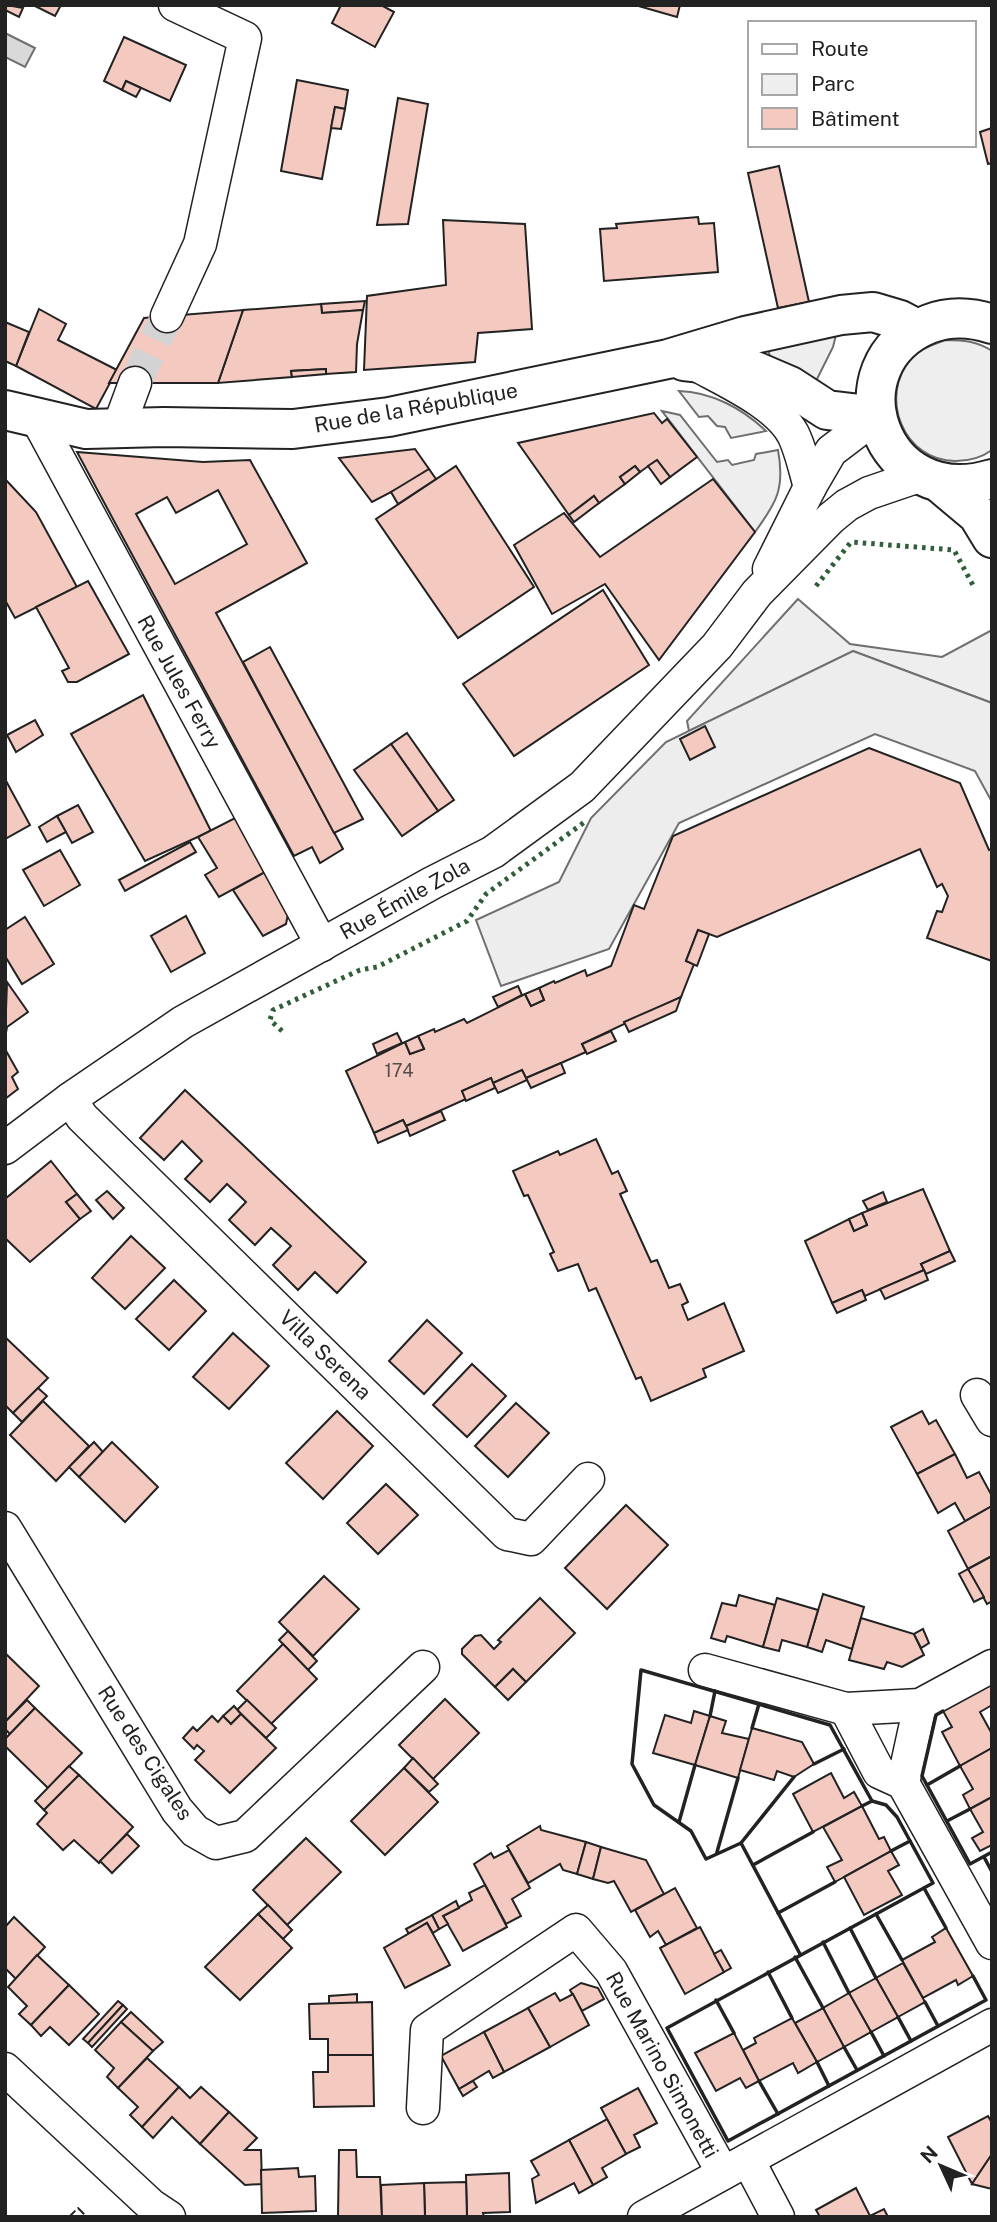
<svg xmlns="http://www.w3.org/2000/svg" width="997" height="2222" viewBox="0 0 997 2222" font-family="'Public Sans',sans-serif">
<style>
.green{fill:#eee;stroke:#6f6f6f;stroke-width:2}
.parking{fill:#ededed;stroke:#6f6f6f;stroke-width:2}
.water{fill:#d9d9d9;stroke:#6f6f6f;stroke-width:2}
.building{fill:#f3c9c0;stroke:#222;stroke-width:2;fill-rule:evenodd}
.lines{fill:none;stroke-linecap:round;stroke-linejoin:round}
.street-tunnel{stroke:#d3d3d3;stroke-width:32;stroke-dasharray:32 16;stroke-linecap:butt}
.street-casing{stroke:#222;stroke-width:35}
.secondary-casing{stroke:#222;stroke-width:42}
.street{stroke:#fff;stroke-width:32}
.secondary{stroke:#fff;stroke-width:38}
.hedge{stroke:#2f5e38;stroke-width:5;stroke-dasharray:3.5 5;stroke-linecap:butt}
.fence{stroke:#222;stroke-width:2;stroke-dasharray:9 3.5;stroke-linecap:butt}
.wall{stroke:#222;stroke-width:3.5}
.labels{text-anchor:middle;stroke-width:5;stroke-linejoin:round;paint-order:stroke}
.number-label{font-size:18px;fill:#564c4a}
.street-label{font-size:21px;fill:#222;stroke:#fff}
</style>
<rect width="100%" height="100%" fill="#fff"/>
<!-- green -->
<g class="green">
<polygon points="838,327 833,347 815,383 770,357 768,349"/>
<path d="M945 340C963 340 977 341 992 351V450C981 458 969 461 956 461 904 462 877 396 912 358 921 348 933 345 945 340Z"/>
<path d="M679 391C711 392 742 408 766 431L731 438 725 427 717 426 708 416 699 417Z"/>
<path d="M662 411 680 415 717 462 728 460 732 465 754 460 756 454 778 450C785 488 777 502 755 532Z"/>
<polygon points="798,599 850,644 942,657 992,630 992,703 853,651 689,731 687,721"/>
</g>
<!-- parking -->
<polygon class="parking" points="853,651 992,703 992,802 975,771 875,734 679,823 609,949 501,986 476,920 559,882 591,818 666,742"/>
<!-- water -->
<polygon class="water" points="5,33 35,48 25,67 5,57"/>
<!-- building -->
<g class="building">
<polygon points="7,5 23,8 19,17 5,10"/>
<polygon points="33,5 61,5 55,16"/>
<polygon points="341,5 381,5 394,12 375,47 332,23"/>
<polygon points="635,5 680,5 677,17"/>
<polygon points="124,37 186,65 170,101 126,81 122,90 104,81"/>
<polygon points="297,80 348,90 345,109 335,107 322,179 281,171"/>
<polygon points="126,81 141,88 136,97 122,90"/>
<polygon points="398,98 428,104 408,224 377,225"/>
<polygon points="335,107 345,109 341,129 331,128"/>
<polygon points="992,128 992,163 988,164 980,132"/>
<polygon points="779,166 809,302 778,308 748,173"/>
<polygon points="698,217 699,224 714,223 718,272 604,281 600,229 617,228 616,224"/>
<polygon points="443,220 525,224 532,329 478,333 475,362 364,370 367,296 446,285"/>
<polygon points="365,301 363,310 322,313 321,304"/>
<polygon points="321,304 322,313 363,310 357,344 356,372 326,374 326,369 291,371 292,377 218,383 243,310"/>
<polygon points="39,309 66,324 58,340 117,370 96,409 16,366"/>
<polygon points="243,310 218,383 109,383 144,318"/>
<polygon points="5,322 29,332 16,366 5,361"/>
<polygon points="326,369 326,374 292,377 291,371"/>
<polygon points="654,413 662,423 667,419 697,457 670,477 657,460 640,472 635,466 620,477 625,484 599,503 594,496 569,515 518,443"/>
<polygon points="415,449 429,469 401,487 372,502 339,458"/>
<path d="M77 452 203 462 250 460 307 563 216 613 343 849 320 863 312 847 294 856ZM218 490 247 544 175 584 136 514 167 497 176 513Z"/>
<polygon points="657,460 670,477 661,484 648,466"/>
<polygon points="456,466 534,587 458,638 376,519"/>
<polygon points="635,466 640,472 625,484 620,477"/>
<polygon points="429,469 436,479 398,504 391,492"/>
<polygon points="5,479 36,512 77,587 15,618 5,600"/>
<polygon points="713,479 755,532 659,660 605,584 552,614 514,545 564,513 600,557"/>
<polygon points="594,496 599,503 574,522 569,515"/>
<polygon points="88,581 129,654 77,682 68,682 62,671 69,668 36,607"/>
<polygon points="603,590 649,665 514,756 463,684"/>
<polygon points="270,647 363,819 334,833 243,662"/>
<polygon points="143,695 211,831 145,861 71,734"/>
<polygon points="35,720 43,735 16,752 7,735"/>
<polygon points="705,726 715,747 690,760 680,739"/>
<polygon points="407,733 454,800 438,811 391,744"/>
<polygon points="391,744 438,811 402,836 354,770"/>
<polygon points="869,748 960,783 989,850 992,849 992,961 927,938 937,911 942,912 948,896 942,884 937,887 920,849 717,937 698,930 686,961 694,964 681,997 582,1044 586,1052 561,1063 526,1078 522,1070 493,1083 491,1078 462,1091 466,1099 406,1126 403,1120 374,1133 346,1071 405,1042 410,1054 424,1049 418,1036 434,1029 435,1032 464,1019 467,1023 525,994 531,1006 544,1000 539,988 554,981 555,983 585,970 587,976 611,966 634,905 644,909 673,836"/>
<polygon points="5,779 30,825 5,839"/>
<polygon points="78,805 93,832 72,843 57,816"/>
<polygon points="57,816 66,832 47,842 39,827"/>
<polygon points="237,817 267,871 219,897 205,875 217,868 198,837"/>
<polygon points="190,842 196,852 125,891 119,880"/>
<polygon points="60,850 80,885 44,906 23,870"/>
<polygon points="267,871 289,909 286,924 263,936 233,890"/>
<polygon points="186,916 205,953 171,972 151,936"/>
<polygon points="25,917 54,964 22,984 5,956 5,930"/>
<polygon points="698,930 709,934 697,966 686,961"/>
<polygon points="7,982 28,1012 7,1027 5,1038"/>
<polygon points="518,986 522,995 498,1007 493,997"/>
<polygon points="539,988 544,1000 531,1006 525,994"/>
<polygon points="681,997 676,1011 629,1032 624,1022"/>
<polygon points="611,1031 616,1041 587,1054 582,1044"/>
<polygon points="397,1033 402,1043 377,1054 373,1044"/>
<polygon points="418,1036 424,1049 410,1054 405,1042"/>
<polygon points="5,1049 18,1072 12,1077 18,1089 5,1099"/>
<polygon points="561,1063 565,1073 531,1088 526,1078"/>
<polygon points="522,1070 527,1080 498,1093 493,1083"/>
<polygon points="491,1078 495,1088 466,1101 462,1091"/>
<polygon points="185,1090 366,1262 337,1293 315,1272 298,1290 273,1265 291,1246 271,1228 255,1245 229,1220 246,1202 227,1184 210,1202 185,1179 202,1161 182,1141 164,1160 140,1138"/>
<polygon points="441,1111 445,1120 410,1136 406,1126"/>
<polygon points="403,1120 408,1130 378,1143 374,1133"/>
<polygon points="596,1139 612,1174 618,1171 627,1191 620,1194 651,1262 657,1260 669,1288 680,1284 688,1302 682,1305 688,1320 724,1303 744,1351 703,1369 706,1377 651,1401 641,1377 636,1379 596,1288 589,1291 578,1264 558,1271 550,1254 554,1252 528,1195 524,1196 513,1171 558,1151 560,1155"/>
<polygon points="51,1161 77,1194 66,1202 80,1219 30,1262 5,1238 5,1199"/>
<polygon points="923,1189 950,1251 921,1264 924,1270 865,1296 862,1290 832,1303 805,1241 849,1219 854,1231 867,1225 862,1213"/>
<polygon points="107,1191 124,1208 113,1219 96,1200"/>
<polygon points="883,1192 887,1202 868,1210 863,1201"/>
<polygon points="77,1194 91,1211 80,1219 66,1202"/>
<polygon points="862,1213 867,1225 854,1231 849,1219"/>
<polygon points="131,1236 165,1268 125,1309 92,1278"/>
<polygon points="950,1251 955,1261 926,1274 921,1264"/>
<polygon points="924,1270 928,1280 885,1299 880,1289"/>
<polygon points="174,1280 206,1311 169,1350 136,1319"/>
<polygon points="862,1290 866,1300 837,1313 832,1303"/>
<polygon points="427,1320 462,1353 424,1394 389,1361"/>
<polygon points="233,1333 269,1366 229,1409 193,1377"/>
<polygon points="5,1337 48,1378 13,1413 5,1405"/>
<polygon points="472,1364 506,1396 467,1437 433,1405"/>
<polygon points="38,1388 47,1396 22,1422 13,1413"/>
<polygon points="43,1401 89,1446 56,1481 10,1435"/>
<polygon points="516,1403 549,1433 508,1477 475,1446"/>
<polygon points="337,1411 373,1446 323,1499 286,1463"/>
<polygon points="922,1411 929,1424 936,1420 955,1454 917,1474 891,1427"/>
<polygon points="94,1442 103,1452 79,1477 69,1467"/>
<polygon points="112,1442 158,1487 125,1522 79,1477"/>
<polygon points="955,1454 967,1478 979,1472 992,1496 992,1506 965,1521 955,1503 938,1513 917,1474"/>
<polygon points="386,1484 418,1515 378,1554 347,1523"/>
<polygon points="626,1505 668,1545 607,1609 565,1568"/>
<polygon points="992,1506 992,1556 968,1569 948,1531"/>
<polygon points="992,1556 992,1601 987,1604 968,1569"/>
<polygon points="968,1569 984,1597 974,1602 959,1574"/>
<polygon points="324,1576 359,1609 313,1656 279,1622"/>
<polygon points="823,1594 864,1607 852,1649 826,1640 822,1652 807,1647"/>
<polygon points="739,1595 775,1605 763,1647 727,1636 725,1642 711,1638 722,1603 736,1606"/>
<polygon points="540,1598 575,1633 526,1682 513,1669 495,1687 462,1654 462,1649 475,1636 481,1635 494,1649 501,1642 498,1640"/>
<polygon points="777,1598 818,1610 807,1647 782,1640 779,1651 763,1647"/>
<polygon points="861,1618 914,1634 924,1655 902,1667 887,1662 884,1669 849,1660"/>
<polygon points="923,1629 929,1643 921,1648 914,1634"/>
<polygon points="288,1631 317,1661 308,1670 279,1640"/>
<polygon points="283,1644 317,1679 271,1724 237,1691"/>
<polygon points="5,1653 39,1686 6,1721 5,1720"/>
<polygon points="513,1669 526,1682 508,1700 495,1687"/>
<polygon points="992,1684 992,1705 980,1712 992,1734 992,1748 960,1766 942,1732 952,1727 943,1711"/>
<polygon points="445,1699 479,1733 433,1779 399,1745"/>
<polygon points="27,1700 35,1708 10,1734 5,1729 5,1722"/>
<polygon points="247,1700 276,1728 266,1738 237,1710"/>
<polygon points="234,1706 241,1714 231,1724 223,1716"/>
<polygon points="35,1708 82,1753 48,1788 5,1746 5,1739"/>
<polygon points="694,1711 710,1716 695,1765 653,1753 665,1715 691,1723"/>
<polygon points="241,1714 276,1748 230,1793 195,1760 204,1751 197,1745 194,1749 183,1738 193,1727 197,1731 212,1716 218,1722 223,1716 231,1724"/>
<polygon points="710,1716 726,1721 722,1733 749,1739 738,1778 695,1765"/>
<polygon points="752,1728 802,1742 814,1764 794,1777 777,1771 774,1780 740,1770"/>
<polygon points="992,1748 992,1797 970,1809 963,1795 973,1789 960,1766"/>
<polygon points="413,1758 438,1784 429,1792 404,1768"/>
<polygon points="69,1766 79,1775 44,1810 35,1801"/>
<polygon points="404,1768 438,1802 385,1855 351,1821"/>
<polygon points="831,1773 844,1798 854,1792 862,1806 813,1832 793,1794"/>
<polygon points="79,1775 133,1827 99,1863 74,1840 63,1850 37,1824 47,1813 44,1810"/>
<polygon points="992,1797 992,1845 980,1851 972,1838 983,1832 970,1809"/>
<polygon points="862,1806 879,1839 884,1837 891,1851 835,1882 827,1867 842,1860 823,1827"/>
<polygon points="540,1826 541,1830 586,1842 577,1874 563,1870 560,1864 528,1883 507,1846"/>
<polygon points="127,1834 139,1846 112,1873 100,1861"/>
<polygon points="306,1838 341,1872 287,1925 253,1890"/>
<polygon points="586,1842 601,1847 593,1879 577,1874"/>
<polygon points="601,1847 646,1860 664,1894 631,1912 614,1881 608,1883 593,1879"/>
<polygon points="509,1850 530,1888 512,1899 521,1916 506,1924 474,1864 491,1853 494,1858"/>
<polygon points="891,1851 899,1865 888,1871 902,1895 864,1915 844,1877"/>
<polygon points="485,1885 507,1927 463,1951 443,1916 472,1900 469,1893"/>
<polygon points="675,1888 697,1928 666,1945 658,1931 650,1937 635,1910"/>
<polygon points="456,1901 459,1908 443,1916 448,1924 439,1929 432,1915"/>
<polygon points="268,1905 292,1930 283,1939 258,1914"/>
<polygon points="258,1914 292,1948 240,2000 205,1967"/>
<polygon points="432,1915 439,1929 433,1933 427,1923 409,1934 406,1929"/>
<polygon points="14,1917 45,1947 16,1979 5,1968 5,1927"/>
<polygon points="427,1923 450,1965 405,1988 384,1948"/>
<polygon points="700,1927 724,1972 685,1994 660,1948"/>
<polygon points="946,1928 973,1976 958,1985 956,1980 923,1998 902,1960 935,1942 932,1937"/>
<polygon points="721,1950 731,1968 724,1972 714,1954"/>
<polygon points="37,1955 69,1985 31,2025 19,2014 27,2006 8,1987"/>
<polygon points="903,1963 925,2002 898,2017 876,1978"/>
<polygon points="876,1978 898,2017 871,2032 849,1993"/>
<polygon points="581,1983 598,1988 604,1999 582,2011 570,1990"/>
<polygon points="69,1985 99,2014 69,2045 50,2027 41,2036 31,2025"/>
<polygon points="555,1993 560,2001 573,1994 589,2025 550,2047 528,2008"/>
<polygon points="849,1993 871,2032 844,2047 823,2008"/>
<polygon points="357,1994 357,2003 329,2004 329,1996"/>
<polygon points="118,2001 123,2005 88,2043 83,2039"/>
<polygon points="372,2002 373,2055 328,2055 328,2039 310,2039 309,2004"/>
<polygon points="123,2005 127,2009 92,2047 88,2043"/>
<polygon points="528,2008 550,2047 504,2072 484,2032"/>
<polygon points="823,2008 844,2047 817,2062 795,2023"/>
<polygon points="131,2012 163,2042 153,2051 121,2022"/>
<polygon points="792,2018 817,2062 798,2073 793,2063 759,2081 743,2050 756,2043 754,2038"/>
<polygon points="121,2022 153,2051 118,2088 107,2077 114,2068 95,2050"/>
<polygon points="484,2032 504,2072 493,2078 489,2071 459,2089 441,2056"/>
<polygon points="734,2033 759,2081 746,2088 740,2078 716,2091 695,2053"/>
<polygon points="328,2055 373,2055 374,2106 314,2107 313,2072 328,2072"/>
<polygon points="147,2058 179,2087 142,2127 130,2115 138,2107 118,2088"/>
<polygon points="473,2081 477,2087 463,2096 459,2089"/>
<polygon points="179,2087 190,2098 201,2087 229,2112 200,2144 172,2117 153,2138 142,2127"/>
<polygon points="638,2088 657,2123 634,2135 640,2147 626,2154 601,2108"/>
<polygon points="229,2112 257,2138 245,2150 261,2150 262,2184 245,2185 200,2144"/>
<polygon points="988,2116 992,2123 992,2154 972,2184 948,2137"/>
<polygon points="607,2119 626,2154 602,2168 607,2177 593,2185 569,2140"/>
<polygon points="569,2140 593,2185 579,2193 574,2183 536,2203 532,2179 539,2175 531,2161"/>
<polygon points="339,2150 356,2150 357,2177 380,2177 382,2217 338,2217"/>
<polygon points="992,2154 992,2189 972,2184"/>
<polygon points="298,2168 299,2177 315,2176 316,2211 262,2213 261,2170"/>
<polygon points="509,2173 510,2212 483,2213 484,2217 467,2217 466,2175"/>
<polygon points="466,2182 467,2217 425,2217 424,2183"/>
<polygon points="424,2183 425,2217 382,2217 381,2185"/>
<polygon points="856,2188 870,2216 884,2209 888,2217 820,2217 816,2210"/>
</g>
<g class="lines">
<!-- street-tunnel -->
<polyline class="street-tunnel" points="135,383 167,316"/>
<defs>
<g id="street">
<polyline points="167,316 200,244 245,38 175,5"/>
<path d="M695 364C725 381 776 403 793 434 801 450 805 470 810 487"/>
<polyline points="37,419 322,945"/>
<polyline points="118,429 135,383"/>
<polyline points="769,569 810,487 831,451 877,416"/>
<polyline points="70,1099 82,1117 507,1534 531,1539 588,1479"/>
<polyline points="5,1148 70,1099 183,1022 432,883 493,852 582,787 717,646 757,593 831,518 847,505 869,493 919,476"/>
<polyline points="977,1395 992,1420"/>
<polyline points="5,1528 177,1810 195,1831 216,1843 245,1836 423,1667"/>
<polyline points="705,1670 846,1709 920,1705 992,1666"/>
<polyline points="846,1709 879,1772 903,1783 992,1943"/>
<polyline points="903,1783 920,1705"/>
<polyline points="5,2069 151,2205 169,2217"/>
<polyline points="423,2108 427,2030 576,1930 611,1971 723,2173"/>
<polyline points="748,2160 778,2217"/>
<polyline points="644,2217 992,2025"/>
</g>
<g id="secondary">
<path d="M992 324C971 317 950 316 929 324 830 364 879 513 992 479"/>
<polyline points="684,361 748,368 790,386 827,410 877,416"/>
<polyline points="5,410 86,429 164,427 293,429 389,417 668,359 745,336 841,315 873,312 900,320 917,329"/>
<polyline points="941,484 978,515 992,538"/>
</g>
</defs>
<!-- street casing -->
<use href="#street" class="street-casing"/>
<!-- secondary casing -->
<use href="#secondary" class="secondary-casing"/>
<!-- street -->
<use href="#street" class="street"/>
<!-- secondary -->
<use href="#secondary" class="secondary"/>
<!-- hedge -->
<g class="hedge">
<polyline points="816,586 851,542 954,550 975,589"/>
<polyline points="282,1031 270,1020 273,1010 360,970 377,967 467,921 486,894 586,821"/>
</g>
<!-- fence -->
<polyline class="fence" points="69,2217 78,2208 87,2217"/>
<!-- wall -->
<g class="wall">
<polyline points="943,1711 936,1715 922,1776 970,1864 992,1852"/>
<polyline points="710,1716 715,1691"/>
<polyline points="752,1728 759,1704"/>
<polyline points="814,1764 844,1749"/>
<polyline points="927,1785 960,1766"/>
<polyline points="872,1801 886,1805 897,1817 933,1883 667,2028 728,2141 986,2000 973,1976"/>
<polyline points="947,1821 970,1809"/>
<polyline points="679,1822 695,1765"/>
<polyline points="741,1843 794,1777"/>
<polyline points="891,1851 910,1841"/>
<polyline points="717,1852 738,1778"/>
<polyline points="984,1857 992,1872"/>
<polyline points="753,1865 813,1832"/>
<polyline points="924,1888 946,1928"/>
<polyline points="778,1913 835,1882"/>
<polyline points="876,1914 902,1960"/>
<polyline points="850,1928 876,1978"/>
<polyline points="823,1942 849,1993"/>
<polyline points="800,1954 741,1843 706,1859 691,1831 654,1805 632,1764 641,1670 830,1725 872,1801 862,1806"/>
<polyline points="795,1957 823,2008"/>
<polyline points="768,1972 792,2018"/>
<polyline points="716,2000 734,2033"/>
<polyline points="925,2002 938,2026"/>
<polyline points="898,2017 911,2041"/>
<polyline points="871,2032 884,2056"/>
<polyline points="844,2047 857,2070"/>
<polyline points="817,2062 829,2086"/>
<polyline points="759,2081 778,2114"/>
</g>
</g>
<g class="labels">
<!-- number labels -->
<g class="number-label">
<text x="399" y="1077">174</text>
</g>
<!-- street labels -->
<g class="street-label">
<text transform="translate(416 408) rotate(-10)" y="7">Rue de la République</text>
<text transform="translate(179 682) rotate(61)" y="7">Rue Jules Ferry</text>
<text transform="translate(405 899) rotate(-29)" y="7">Rue Émile Zola</text>
<text transform="translate(325 1355) rotate(44)" y="7">Villa Serena</text>
<text transform="translate(145 1753) rotate(57)" y="7">Rue des Cigales</text>
<text transform="translate(662 2065) rotate(61)" y="7">Rue Marino Simonetti</text>
</g>
</g>
<!-- border -->
<rect width="997" height="2222" fill="none" stroke="#222222" stroke-width="14"/>
<!-- legend -->
<rect x="748" y="21" width="228" height="126" fill="#ffffff" stroke="#a7a7a7" stroke-width="2"/>
<rect x="762" y="44" width="35" height="10" fill="#ffffff" stroke="#a7a7a7" stroke-width="2"/>
<text x="811" y="56" font-size="21" fill="#222222">Route</text>
<rect x="762" y="74" width="35" height="21" fill="#eeeeee" stroke="#a7a7a7" stroke-width="2"/>
<text x="811" y="91" font-size="21" fill="#222222">Parc</text>
<rect x="762" y="108" width="35" height="21" fill="#f3c9c0" stroke="#a7a7a7" stroke-width="2"/>
<text x="811" y="126" font-size="21" fill="#222222">Bâtiment</text>
<!-- north arrow -->
<g transform="translate(941 2166) rotate(314)" stroke="#ffffff" stroke-width="5" paint-order="stroke">
<path d="M0-5L12 26L0 18L-12 26Z" fill="#222222"/>
<text y="-10" font-size="19" font-weight="bold" text-anchor="middle" fill="#222222">N</text>
</g>
</svg>
